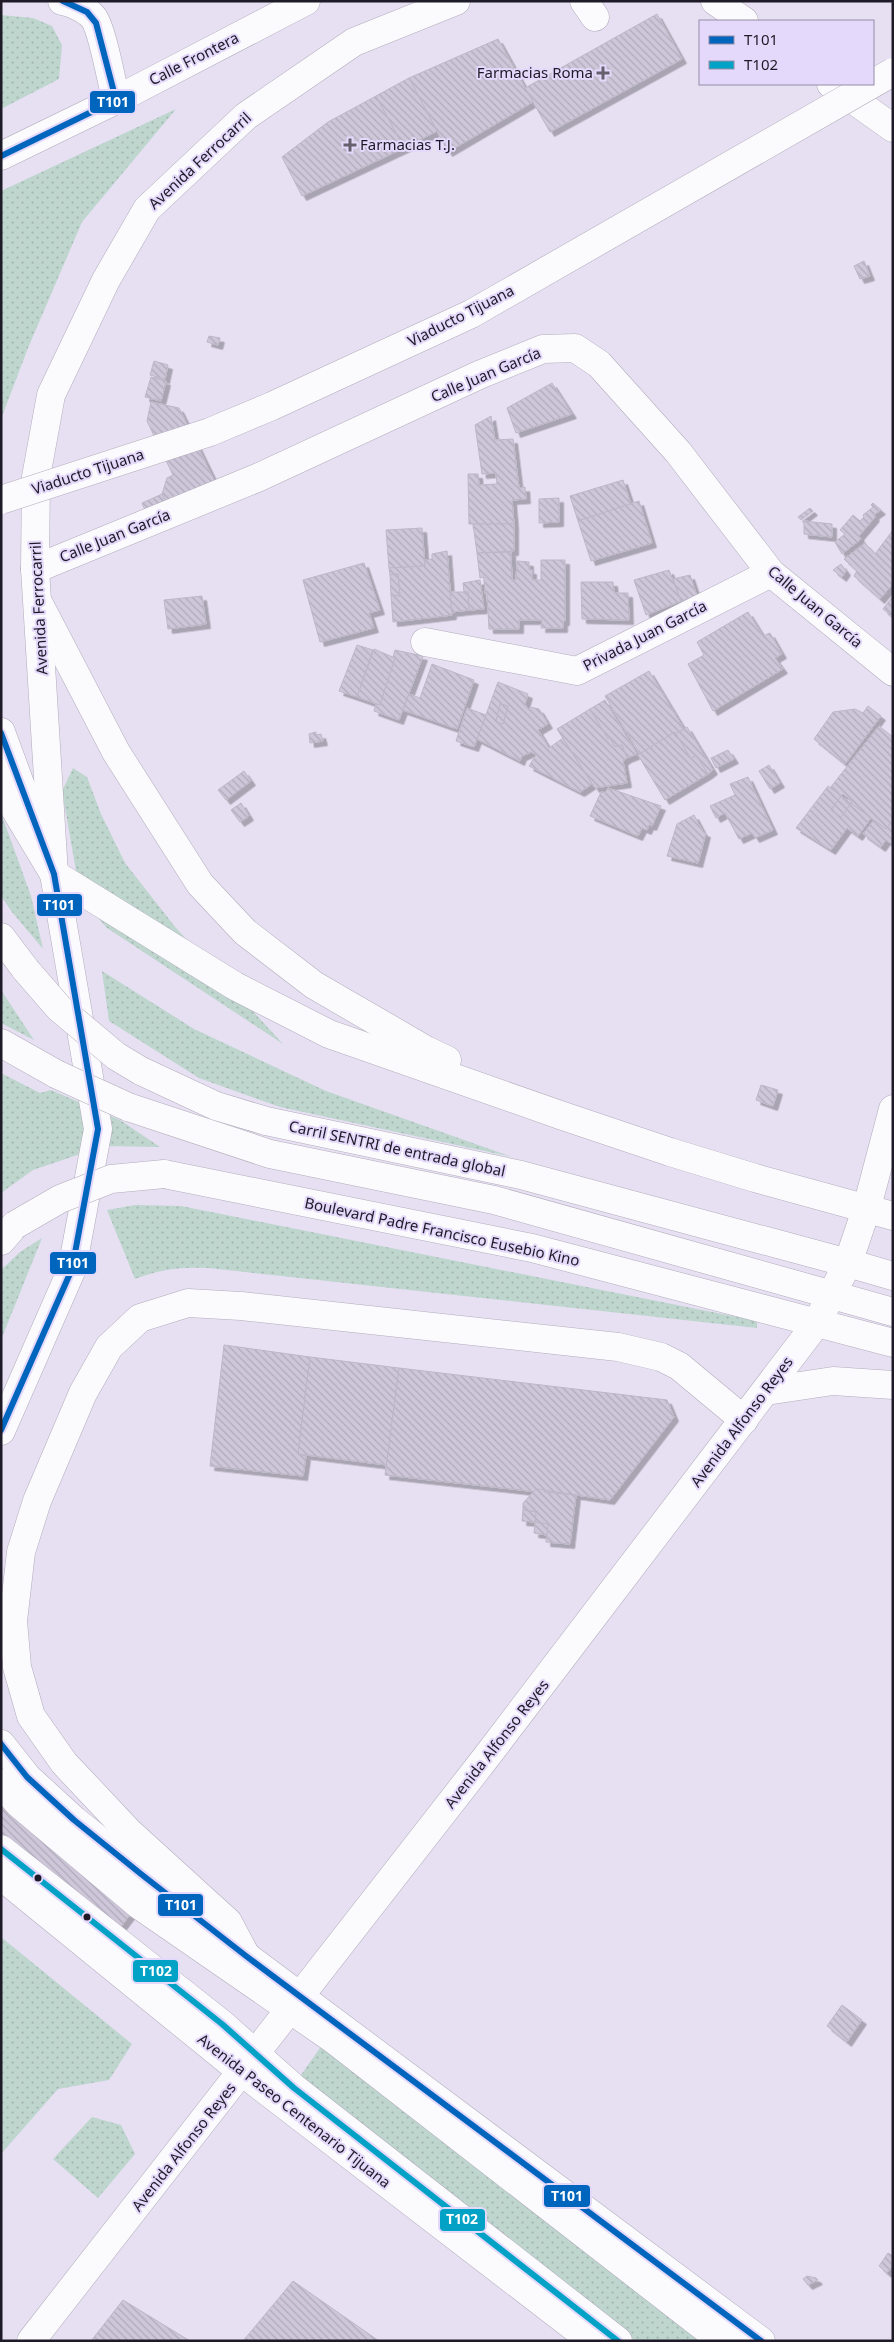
<svg xmlns="http://www.w3.org/2000/svg" width="894" height="2342" viewBox="0 0 894 2342" font-family="'Noto Sans',sans-serif">
<style>
.grass{fill:url(#grass-dots)}
.building{fill:url(#building-back-hatch);stroke:#bcb7c6;fill-rule:evenodd;filter:url(#shadow)}
.lines{fill:none;stroke-linecap:round;stroke-linejoin:round}
.minor-casing{stroke:#b1acbb;stroke-width:29}
.major-casing{stroke:#b1acbb;stroke-width:29}
.highway-casing{stroke:#b1acbb;stroke-width:29}
.minor{stroke:#fbfafd;stroke-width:28}
.major{stroke:#fbfafd;stroke-width:28}
.highway{stroke:#fbfafd;stroke-width:28}
.major-bridge-casing{stroke:#b1acbb;stroke-width:29;stroke-linecap:butt}
.highway-bridge-casing{stroke:#b1acbb;stroke-width:29;stroke-linecap:butt}
.major-bridge{stroke:#fbfafd;stroke-width:28}
.highway-bridge{stroke:#fbfafd;stroke-width:28}
.bus-1-casing{stroke:#e4d8fb;stroke-width:10}
.bus-2-casing{stroke:#e4d8fb;stroke-width:10}
.bus-1{stroke:#0065bd;stroke-width:6}
.bus-2{stroke:#02a2c6;stroke-width:6}
.poi-dot{fill:#655f6e;stroke:#e4d8fb;stroke-width:2}
.bus-dot{fill:#1f1a27;stroke:#e4d8fb;stroke-width:2}
.labels{text-anchor:middle;stroke-width:4;stroke-linejoin:round;paint-order:stroke}
.street-label{font-size:15px;fill:#1f1a27;stroke:#e4d8fb}
.poi-label{font-size:15px;fill:#1f1a27;stroke:#e4d8fb;text-anchor:end}
.line-badge{stroke:#e4d8fb;stroke-width:2}
.badge-label{font-size:14px;text-anchor:middle;font-weight:bold;fill:#fff}
</style>
<defs>
<pattern id="grass-dots" width="8" height="8" patternUnits="userSpaceOnUse" patternTransform="scale(1.25)"><rect width="8" height="8" fill="#bed6ce"/><path d="M2 2h.1M6 6h.1" fill="none" stroke="#a3b7b1" stroke-width="1.8" stroke-linecap="round"/></pattern>
<pattern id="building-back-hatch" width="6" height="6" patternUnits="userSpaceOnUse" patternTransform="scale(1.25)"><rect width="6" height="6" fill="#cec7da"/><path d="M-1 5l2 2M0 0l6 6M5-1l2 2" fill="none" stroke="#b0aabb"/></pattern>
<filter id="shadow"><feDropShadow dx="4.5" dy="4.5" stdDeviation="0" flood-color="#0004"/></filter>
</defs>
<rect width="100%" height="100%" fill="#e7e0f3"/>
<!-- grass -->
<g class="grass">
<polygon points="1,15 33,18 52,26 62,45 59,79 1,109"/>
<polygon points="176,109 82,222 28,348 1,419 1,191"/>
<polygon points="73,768 87,777 101,814 125,863 176,928 283,1044 107,928 81,899 62,791"/>
<polygon points="1,813 31,896 43,949 12,912 1,896"/>
<polygon points="102,971 194,1029 326,1091 512,1157 280,1107 199,1078 109,1021"/>
<polygon points="1,990 34,1040 1,1023"/>
<polygon points="1,1073 40,1093 51,1090 120,1120 160,1147 104,1146 33,1170 1,1193"/>
<path d="M135 1205 181 1206 757 1321V1328L209 1268C180 1267 161 1269 135 1279L107 1210Z"/>
<polygon points="42,1238 1,1340 1,1270 20,1252"/>
<polygon points="1,1937 132,2044 109,2080 58,2089 1,2154"/>
<polygon points="322,2045 703,2341 636,2341 294,2085"/>
<polygon points="92,2117 121,2125 135,2154 98,2198 53,2159"/>
</g>
<!-- building -->
<g class="building">
<polygon points="657,14 682,59 550,132 525,88"/>
<polygon points="498,39 533,102 448,152 409,78"/>
<polygon points="409,78 437,131 404,148 376,96"/>
<polygon points="376,96 404,148 302,196 282,157 328,122"/>
<polygon points="864,261 870,276 860,279 854,266"/>
<polygon points="209,336 220,338 218,345 207,342"/>
<polygon points="154,361 168,365 165,379 150,375"/>
<polygon points="151,377 166,381 161,401 145,397"/>
<polygon points="552,383 572,414 516,433 507,408"/>
<polygon points="151,402 179,408 215,482 168,505 162,494 167,478 173,475 147,421"/>
<polygon points="491,416 495,440 513,439 519,488 525,487 526,499 512,500 514,524 469,524 468,474 478,474 479,485 497,484 496,473 482,474 475,425"/>
<polygon points="623,480 631,504 578,521 570,496"/>
<polygon points="162,494 168,505 147,515 142,503"/>
<polygon points="559,498 559,522 539,523 539,499"/>
<polygon points="639,501 652,543 591,561 578,521"/>
<polygon points="873,503 881,510 874,515 875,517 859,536 861,539 842,554 835,542 845,534 840,530 853,515 860,521 864,517 863,515 873,507 871,505"/>
<polygon points="810,508 813,511 801,520 798,517"/>
<polygon points="804,521 832,524 832,537 804,534"/>
<polygon points="473,524 514,524 514,551 477,553"/>
<polygon points="422,528 425,566 389,568 386,530"/>
<polygon points="893,530 893,584 880,599 854,576 857,571 844,559 865,543 875,554"/>
<polygon points="447,551 452,615 393,622 391,595 400,596 398,574 390,575 389,568 425,566 425,560 432,559 432,554"/>
<polygon points="511,552 512,580 516,580 517,561 529,562 529,570 532,570 532,580 541,580 541,560 565,560 565,621 563,621 563,628 541,628 542,620 519,620 519,629 489,629 487,594 485,594 484,577 480,578 477,553"/>
<polygon points="364,563 380,610 369,613 374,628 320,642 303,580"/>
<polygon points="841,564 846,571 842,577 833,570"/>
<polygon points="669,570 681,601 646,615 634,580"/>
<polygon points="398,574 400,596 391,595 390,575"/>
<polygon points="690,575 697,596 681,601 673,579"/>
<polygon points="480,580 484,609 469,610 468,592 464,592 463,583"/>
<polygon points="581,582 613,582 614,593 628,593 629,620 582,619"/>
<polygon points="450,592 468,592 469,610 452,612"/>
<polygon points="202,596 206,624 168,629 164,600"/>
<polygon points="893,596 893,617 883,609"/>
<polygon points="748,612 763,636 770,633 782,654 775,658 783,669 713,711 688,664 704,655 697,642"/>
<polygon points="357,645 373,650 357,697 339,691"/>
<polygon points="374,649 395,658 380,705 357,697"/>
<polygon points="395,650 423,656 399,720 374,711 376,704 380,705 395,658 393,657"/>
<polygon points="432,664 474,680 457,729 403,710 409,694 420,698"/>
<polygon points="649,671 684,729 676,734 675,732 640,754 605,696"/>
<path d="M498 682 528 694 525 704 528 709 530 707 539 709 548 724 538 730 549 748 563 738 592 784 580 792 529 766 536 755 531 752 522 756 520 761 477 739ZM500 704 508 706 503 724 496 722Z"/>
<polygon points="605,700 637,754 627,758 622,745 615,747 610,738 608,739 590,709"/>
<polygon points="500,704 508,706 503,724 496,722"/>
<polygon points="868,706 881,716 845,764 814,739 833,712 855,709 863,713"/>
<polygon points="467,708 486,715 474,747 456,741"/>
<polygon points="590,709 608,739 610,738 615,747 622,745 627,758 623,761 627,783 595,788 557,729"/>
<polygon points="879,726 893,737 893,820 886,829 851,803 852,801 843,794 841,796 830,788"/>
<polygon points="687,727 713,770 708,774 696,755 691,759 676,734"/>
<polygon points="316,732 316,735 321,734 323,741 310,743 309,734"/>
<polygon points="675,732 691,759 696,755 708,774 665,800 638,755"/>
<polygon points="728,750 734,759 716,768 711,758"/>
<polygon points="769,765 780,783 770,789 759,771"/>
<polygon points="244,771 251,781 226,800 218,790"/>
<polygon points="748,777 773,830 755,838 752,833 739,839 725,813 716,818 710,806 735,795 730,784"/>
<polygon points="828,786 841,796 831,810 841,817 851,803 871,818 858,836 847,828 831,850 796,828"/>
<polygon points="608,788 661,806 652,826 649,825 647,830 642,828 638,836 590,816 601,792 605,793"/>
<polygon points="841,796 851,803 841,817 831,810"/>
<polygon points="241,803 249,816 240,822 231,810"/>
<polygon points="694,815 703,832 706,833 698,863 667,856 677,824"/>
<polygon points="874,820 886,829 893,820 893,845 886,840 881,847 863,834"/>
<polygon points="761,1085 778,1090 773,1106 756,1100"/>
<polygon points="224,1345 310,1357 298,1454 306,1456 303,1476 210,1466"/>
<polygon points="310,1357 399,1368 387,1465 298,1454"/>
<polygon points="399,1368 667,1400 674,1417 610,1500 536,1489 535,1492 521,1490 385,1475"/>
<polygon points="536,1489 545,1490 544,1492 576,1495 570,1544 546,1542 548,1524 535,1522 536,1512 523,1510 523,1503"/>
<polygon points="523,1510 536,1512 535,1522 522,1521"/>
<polygon points="535,1522 548,1524 547,1535 534,1533"/>
<polygon points="1,1806 133,1911 120,1928 1,1834"/>
<polygon points="842,2005 862,2020 847,2042 827,2026"/>
<polygon points="888,2253 893,2256 893,2265 887,2273 879,2266"/>
<polygon points="807,2276 816,2278 818,2280 808,2285 803,2279"/>
<polygon points="293,2281 379,2341 243,2341"/>
<polygon points="123,2300 190,2341 91,2341"/>
</g>
<g class="lines">
<defs>
<g id="minor">
<path d="M62 1C71 2 87 10 93 17 102 28 112 83 116 100"/>
<polyline points="584,1 595,17"/>
<polyline points="715,1 744,21"/>
<polyline points="831,84 893,128"/>
<polyline points="1,156 116,100 306,1"/>
<polyline points="35,569 257,478 479,375 543,349 575,348 599,364 678,452 771,573 893,672"/>
<polyline points="425,642 577,671 771,573"/>
<polyline points="1,732 40,838"/>
<polyline points="54,874 35,569 36,477 51,395 106,280 147,209 246,116 354,42 456,1"/>
<polyline points="1,1783 18,1803 139,1905 333,2039 722,2341"/>
<polyline points="1,1849 222,2024 294,2088 618,2341"/>
<polyline points="31,2341 484,1760 816,1324 848,1263 867,1207 893,1109"/>
</g>
<g id="major">
<polyline points="38,602 116,752 200,884 245,932 314,985 426,1050 447,1060"/>
<polyline points="1,786 54,874 235,986 329,1034 563,1116 670,1152 755,1178 893,1216"/>
<polyline points="1,1043 56,1074"/>
<polyline points="128,1107 270,1154 494,1200 893,1312"/>
<polyline points="164,1174 532,1248 893,1343"/>
<polyline points="1,1241 15,1225"/>
<polyline points="848,1263 893,1276"/>
<polyline points="766,1391 833,1381 893,1385"/>
<polyline points="1,1431 72,1269 98,1129 54,874"/>
<polyline points="1,1744 27,1777 74,1820 141,1874 246,1956 761,2341"/>
<polyline points="1,1876 242,2072 592,2341"/>
<polyline points="246,1956 228,1922 129,1832 64,1763 31,1716 17,1667 13,1621 21,1552 37,1501 83,1393 109,1347 140,1318 188,1303 241,1306 618,1347 661,1357 679,1366 744,1420"/>
</g>
<g id="highway">
<polyline points="1,937 26,970"/>
<polyline points="141,1071 216,1106 266,1121 521,1175 848,1263"/>
</g>
</defs>
<!-- minor casing -->
<use href="#minor" class="minor-casing"/>
<!-- major casing -->
<use href="#major" class="major-casing"/>
<!-- highway casing -->
<use href="#highway" class="highway-casing"/>
<!-- minor -->
<use href="#minor" class="minor"/>
<!-- major -->
<use href="#major" class="major"/>
<!-- highway -->
<use href="#highway" class="highway"/>
<defs>
<g id="major-bridge">
<polyline points="56,1074 128,1107"/>
<polyline points="15,1225 60,1199 111,1179 164,1174"/>
</g>
<g id="highway-bridge">
<polyline points="1,500 210,432 272,406 471,314 893,72"/>
<polyline points="26,970 59,1008 116,1056 141,1071"/>
</g>
</defs>
<!-- major-bridge casing -->
<use href="#major-bridge" class="major-bridge-casing"/>
<!-- highway-bridge casing -->
<use href="#highway-bridge" class="highway-bridge-casing"/>
<!-- major-bridge -->
<use href="#major-bridge" class="major-bridge"/>
<!-- highway-bridge -->
<use href="#highway-bridge" class="highway-bridge"/>
<defs>
<g id="bus-1">
<polyline points="1,156 116,100 96,23 87,12 63,1"/>
<polyline points="1,733 54,874 98,1129 72,1269 1,1430"/>
<polyline points="1,1744 27,1777 74,1820 141,1874 246,1956 761,2341"/>
</g>
<polyline id="bus-2" points="1,1849 222,2024 294,2088 618,2341"/>
</defs>
<!-- bus-1 casing -->
<use href="#bus-1" class="bus-1-casing"/>
<!-- bus-2 casing -->
<use href="#bus-2" class="bus-2-casing"/>
<!-- bus-1 -->
<use href="#bus-1" class="bus-1"/>
<!-- bus-2 -->
<use href="#bus-2" class="bus-2"/>
</g>
<!-- markers -->
<g class="poi-dot">
<path d="M600.5 65.5h5v5h5v5h-5v5h-5v-5h-5v-5h5z"/>
<path d="M347.5 137.5h5v5h5v5h-5v5h-5v-5h-5v-5h5z"/>
</g>
<g class="bus-dot">
<circle cx="38" cy="1878" r="4.5"/>
<circle cx="87" cy="1917" r="4.5"/>
</g>
<g class="labels">
<!-- street labels -->
<g class="street-label">
<text transform="translate(194 59) rotate(-27)" y="5">Calle Frontera</text>
<text transform="translate(200 161) rotate(-43)" y="5">Avenida Ferrocarril</text>
<text transform="translate(461 316) rotate(-27)" y="5">Viaducto Tijuana</text>
<text transform="translate(486 375) rotate(-23)" y="5">Calle Juan García</text>
<text transform="translate(88 472) rotate(-18)" y="5">Viaducto Tijuana</text>
<text transform="translate(115 536) rotate(-22)" y="5">Calle Juan García</text>
<text transform="translate(815 607) rotate(40)" y="5">Calle Juan García</text>
<text transform="translate(39 608) rotate(-93)" y="5">Avenida Ferrocarril</text>
<text transform="translate(645 636) rotate(-27)" y="5">Privada Juan García</text>
<text transform="translate(397 1149) rotate(12)" y="5">Carril SENTRI de entrada global</text>
<text transform="translate(442 1232) rotate(12)" y="5">Boulevard Padre Francisco Eusebio Kino</text>
<text transform="translate(742 1422) rotate(-53)" y="5">Avenida Alfonso Reyes</text>
<text transform="translate(497 1744) rotate(-52)" y="5">Avenida Alfonso Reyes</text>
<text transform="translate(294 2111) rotate(38)" y="5">Avenida Paseo Centenario Tijuana</text>
<text transform="translate(184 2147) rotate(-52)" y="5">Avenida Alfonso Reyes</text>
</g>
<!-- poi labels -->
<g class="poi-label">
<text x="593" y="78">Farmacias Roma</text>
<text x="360" y="150" text-anchor="start">Farmacias T.J.</text>
</g>
</g>
<g class="line-badge">
<rect x="89" y="90" width="47" height="24" rx="5" fill="#0065bd"/>
<rect x="36" y="893" width="47" height="24" rx="5" fill="#0065bd"/>
<rect x="49" y="1251" width="48" height="24" rx="5" fill="#0065bd"/>
<rect x="157" y="1893" width="47" height="24" rx="5" fill="#0065bd"/>
<rect x="132" y="1959" width="47" height="24" rx="5" fill="#02a2c6"/>
<rect x="543" y="2184" width="48" height="24" rx="5" fill="#0065bd"/>
<rect x="439" y="2208" width="47" height="24" rx="5" fill="#02a2c6"/>
</g>
<g class="badge-label">
<text x="113" y="107">T101</text>
<text x="59" y="910">T101</text>
<text x="73" y="1268">T101</text>
<text x="181" y="1910">T101</text>
<text x="156" y="1976">T102</text>
<text x="567" y="2201">T101</text>
<text x="462" y="2224">T102</text>
</g>
<!-- border -->
<rect width="894" height="2342" fill="none" stroke="#1f1a27" stroke-width="5"/>
<!-- legend -->
<rect x="699" y="20" width="175" height="65" fill="#e4d8fb" stroke="#958ca6"/>
<rect x="709" y="36" width="25" height="8" fill="#0065bd" stroke="#958ca6"/>
<text x="744" y="45" font-size="15" fill="#1f1a27">T101</text>
<rect x="709" y="61" width="25" height="8" fill="#02a2c6" stroke="#958ca6"/>
<text x="744" y="70" font-size="15" fill="#1f1a27">T102</text>
</svg>
